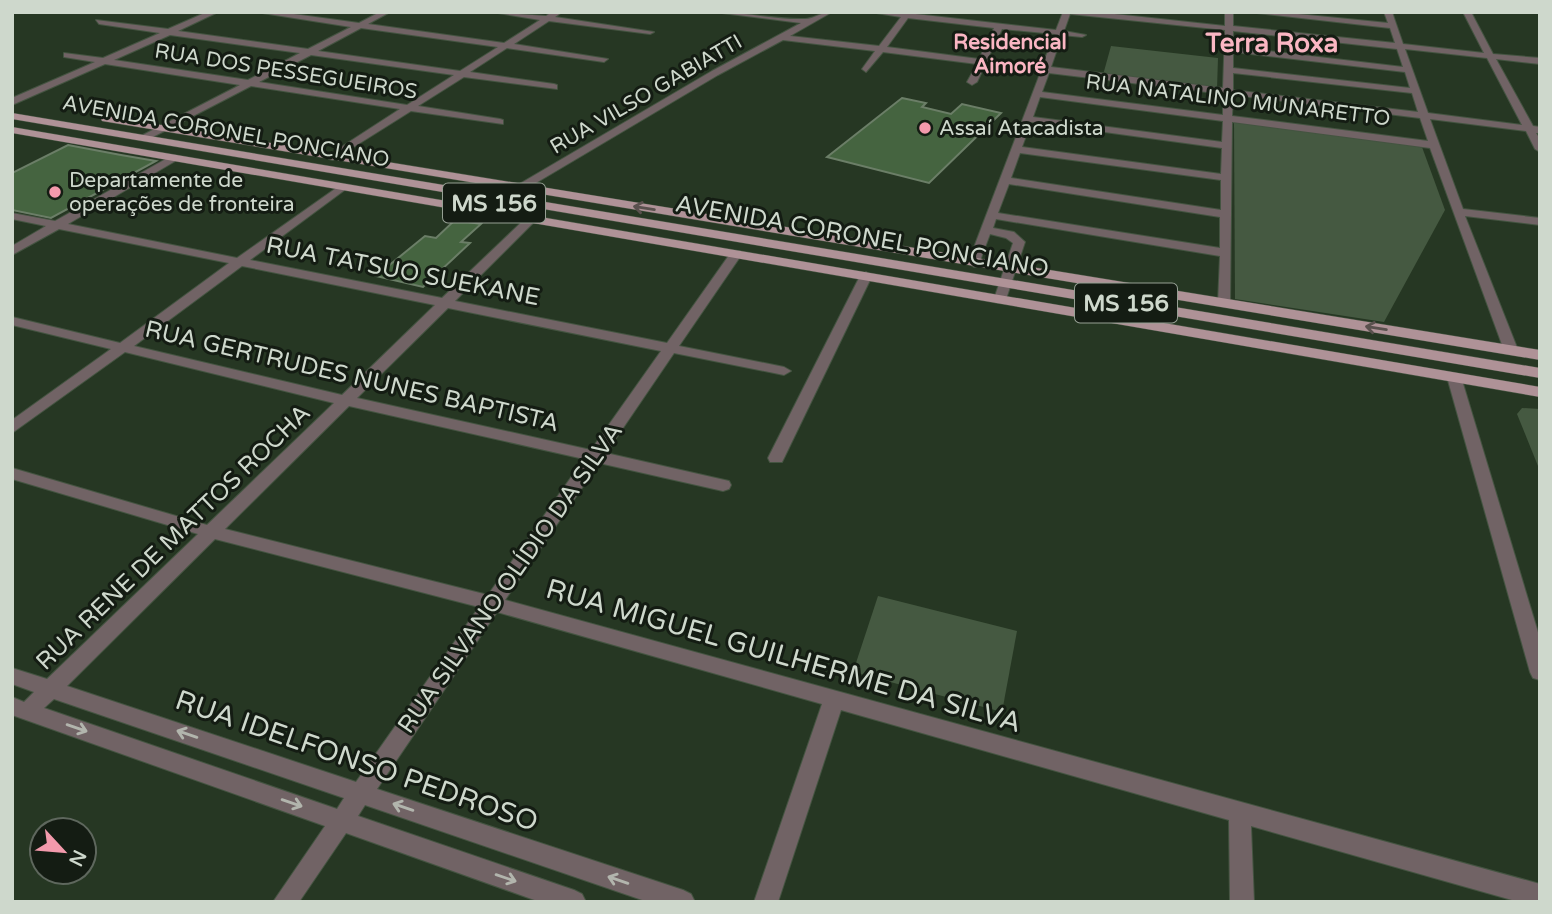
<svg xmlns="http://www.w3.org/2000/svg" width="1552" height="914" viewBox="0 0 1552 914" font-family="'Varela Round',sans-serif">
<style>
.green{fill:#455941}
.building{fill:#456440;stroke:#6b7e67;stroke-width:2}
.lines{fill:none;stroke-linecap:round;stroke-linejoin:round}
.minor-casing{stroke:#445441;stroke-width:2}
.major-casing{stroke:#445441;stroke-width:1}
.minor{fill:#716365;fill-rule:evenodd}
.major{fill:#af9297;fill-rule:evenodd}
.oneway{stroke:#5a514e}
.oneway2{stroke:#b2b5ad}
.poi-dot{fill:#f39aac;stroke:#141c13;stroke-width:2.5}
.labels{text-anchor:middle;stroke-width:6;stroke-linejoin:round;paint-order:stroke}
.far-neighbourhood-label{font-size:21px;font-weight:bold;fill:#fab6c3;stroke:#141c13}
.far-street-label{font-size:21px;fill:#ced8cc;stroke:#141c13}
.far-poi-label{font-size:21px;fill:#ced8cc;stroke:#141c13;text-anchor:start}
.shield{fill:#141c13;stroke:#96a094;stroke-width:2}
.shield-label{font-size:23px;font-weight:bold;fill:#ced8cc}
.street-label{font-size:24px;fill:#ced8cc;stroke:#141c13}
.far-district-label{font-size:26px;font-weight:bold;fill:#fab6c3;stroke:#141c13}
.near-street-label{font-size:28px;fill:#ced8cc;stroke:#141c13}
</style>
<rect width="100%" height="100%" fill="#263723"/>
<!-- green -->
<g class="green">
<polygon points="1111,46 1218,58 1217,89 1103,75"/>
<polygon points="1234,122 1422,147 1445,210 1384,322 1235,299"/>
<polygon points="1522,408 1540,409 1540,471 1517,414"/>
<polygon points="878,596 1017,631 1002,712 853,672"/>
</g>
<!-- building -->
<g class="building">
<polygon points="902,98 926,103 922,107 951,114 962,104 1001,113 929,183 827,157"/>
<polygon points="68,145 121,155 156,161 51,218 12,210 12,173"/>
<polygon points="455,220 481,224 461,242 470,243 423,287 376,276 425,236 436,238"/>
</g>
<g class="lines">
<defs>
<g id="minor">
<path d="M207 12H218L178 31 308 49 351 27 256 12H279L359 23 380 12H390L368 24 504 43 540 20 492 12 546 16 552 12H562L555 17 654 32 650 34 549 21 514 44 608 59 604 62 507 48 470 72 554 84 557 85V89L464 77 418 106 500 119 503 120V124L411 111 333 160 329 159V155L400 109 251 86 145 141 140 138 141 136 240 85 105 64 12 105V98L95 62 64 57V53L103 58 160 33 99 24 96 20 168 29ZM361 28 498 47 460 71 318 51ZM170 35 300 53 248 80 114 60ZM311 55 454 75 407 105 259 82Z"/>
<path d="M714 12C745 12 775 20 805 19 814 19 821 12 832 12L790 36 879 46 901 17 870 12H898L1056 30 1063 12H1096L1225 26V12H1233V26L1395 43 1390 28 1248 12H1278L1388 23 1384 12H1392L1403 44 1484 53 1463 12H1471L1493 54 1540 58V64L1496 59 1533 126 1540 127V133H1536L1540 139V152L1535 149 1526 131 1430 119 1463 209 1540 218V225L1465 216 1518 350 1511 354 1504 350 1430 148 1232 122 1230 306H1220L1218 303 1220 256 996 219 993 228 1014 232 1025 242 1006 299 1000 303 995 302 994 299 1013 243 1006 238 990 234 978 266 974 267 968 263 1041 71 985 65 977 82 972 85 967 82 977 64 883 52 866 72 862 69 875 51 783 40 718 75 524 190H516V186L712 71 801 23ZM1070 14 1225 30 1223 88 1051 67 1062 35 1082 37 1086 35 1064 31ZM908 18 994 28 979 59 887 47ZM1002 29 1055 34 1042 66 987 60ZM1233 31 1397 49 1403 67 1233 47ZM1405 49 1487 58 1522 125 1428 113ZM1233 52 1405 72 1410 88 1233 68ZM1049 73 1223 94V115L1042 92ZM1233 73 1412 93 1418 112 1233 90ZM1233 95 1420 118 1428 141 1232 116ZM1040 97 1223 121 1222 142 1033 117ZM1031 122 1222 148 1221 174 1022 147ZM1020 153 1221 180V210L1011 178ZM1009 184 1220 217V248L998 213Z"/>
<path d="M173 155 177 156V160L68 224 237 258 342 184 347 187 346 189 250 260 442 298 527 217H535V221L455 301 667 343 732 251H740L742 254 679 346 784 367 791 371 784 375 674 353 606 453 729 481 731 485 729 489 723 491 599 463 505 600 1540 884V902H1519L1251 826 1254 902H1230L1229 820 841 710 778 902H754L822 704 497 612 377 789 683 890 691 894 695 902H648L365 805 358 816 574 890 582 894 586 902H540L346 833 299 902H273L325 826 12 715V697L24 702 34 692 12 684V668L47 679 198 534 12 479V468L207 525 334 403 125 352 12 433V420L111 349 12 325V317L120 343 229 263 59 229 12 255V246L46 226 12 219V213L55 221ZM242 266 435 305 342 395 134 346ZM448 308 661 351 591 450 357 398ZM349 406 584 459 488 595 225 529ZM215 539 479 607 356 782 67 686ZM54 699 344 798 337 809 44 708Z"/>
<polygon points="866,272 872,276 784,458 782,462 770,462 768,458 860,276"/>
<polygon points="1454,373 1461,377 1540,639 1540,680 1533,678 1530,672 1447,377"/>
</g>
<g id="major">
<polygon points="12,113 1540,368 1540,378 12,119"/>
<polygon points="106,116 1540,350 1540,360 102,121 101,119"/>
<polygon points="12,127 1540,387 1540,397 12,133"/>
</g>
</defs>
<!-- minor casing -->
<use href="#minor" class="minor-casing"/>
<!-- major casing -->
<use href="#major" class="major-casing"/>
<!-- minor -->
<use href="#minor" class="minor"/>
<!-- major -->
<use href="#major" class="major"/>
</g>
<!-- one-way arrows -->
<defs><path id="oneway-shaft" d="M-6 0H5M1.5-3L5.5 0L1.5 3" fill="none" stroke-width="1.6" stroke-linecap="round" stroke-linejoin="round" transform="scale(1.75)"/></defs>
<g class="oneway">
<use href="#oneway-shaft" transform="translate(644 208) rotate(-171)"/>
<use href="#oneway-shaft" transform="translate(1376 328) rotate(-171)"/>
</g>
<g class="oneway2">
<use href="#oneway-shaft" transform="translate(77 728) rotate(19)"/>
<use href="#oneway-shaft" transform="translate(187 734) rotate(-161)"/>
<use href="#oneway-shaft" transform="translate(292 803) rotate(19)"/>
<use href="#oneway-shaft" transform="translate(403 807) rotate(-161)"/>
<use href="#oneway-shaft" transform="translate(506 878) rotate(19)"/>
<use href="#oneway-shaft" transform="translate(618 880) rotate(-161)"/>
</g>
<!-- markers -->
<g class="poi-dot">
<circle cx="925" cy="128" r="7"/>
<circle cx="55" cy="192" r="7"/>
</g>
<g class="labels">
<!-- far-neighbourhood labels -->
<g class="far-neighbourhood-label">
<text x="1010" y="49">Residencial<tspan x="1010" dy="24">Aimoré</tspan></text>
</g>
<!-- far-street labels -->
<g class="far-street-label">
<text transform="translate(286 71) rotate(9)" y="7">RUA DOS PESSEGUEIROS</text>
<text transform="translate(646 94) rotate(-30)" y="7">RUA VILSO GABIATTI</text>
<text transform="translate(1238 100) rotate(7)" y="7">RUA NATALINO MUNARETTO</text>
<text transform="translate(226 131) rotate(10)" y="7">AVENIDA CORONEL PONCIANO</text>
</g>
<!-- far-poi labels -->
<g class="far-poi-label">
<text x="939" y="135">Assaí Atacadista</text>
<text x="69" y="187">Departamente de<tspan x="69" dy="24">operações de fronteira</tspan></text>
</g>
<!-- shield labels -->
<g class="shield">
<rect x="443" y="183.5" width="102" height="39" rx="5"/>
<rect x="1075" y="283.5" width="102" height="39" rx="5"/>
</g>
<g class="shield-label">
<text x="494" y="211">MS 156</text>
<text x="1126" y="311">MS 156</text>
</g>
<!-- street labels -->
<g class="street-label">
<text transform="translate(862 236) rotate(10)" y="8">AVENIDA CORONEL PONCIANO</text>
<text transform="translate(403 271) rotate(11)" y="8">RUA TATSUO SUEKANE</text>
<text transform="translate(352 376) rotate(13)" y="8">RUA GERTRUDES NUNES BAPTISTA</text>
<text transform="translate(173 537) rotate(-44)" y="8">RUA RENE DE MATTOS ROCHA</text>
<text transform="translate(510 578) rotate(-55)" y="8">RUA SILVANO OLÍDIO DA SILVA</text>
</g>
<!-- far-district labels -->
<g class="far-district-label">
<text x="1272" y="52">Terra Roxa</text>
</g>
<!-- near-street labels -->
<g class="near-street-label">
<text transform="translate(784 655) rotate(16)" y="10">RUA MIGUEL GUILHERME DA SILVA</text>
<text transform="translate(357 760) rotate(19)" y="10">RUA IDELFONSO PEDROSO</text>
</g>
</g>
<!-- border -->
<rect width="1552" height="914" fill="none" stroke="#ced8cc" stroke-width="28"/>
<!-- north arrow -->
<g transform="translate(63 851) rotate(116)"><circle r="33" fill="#141c13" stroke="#5e675d" stroke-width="2"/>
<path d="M0-5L12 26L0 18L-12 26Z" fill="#f39aac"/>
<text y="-10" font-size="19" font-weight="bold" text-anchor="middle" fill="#ced8cc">N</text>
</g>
</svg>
